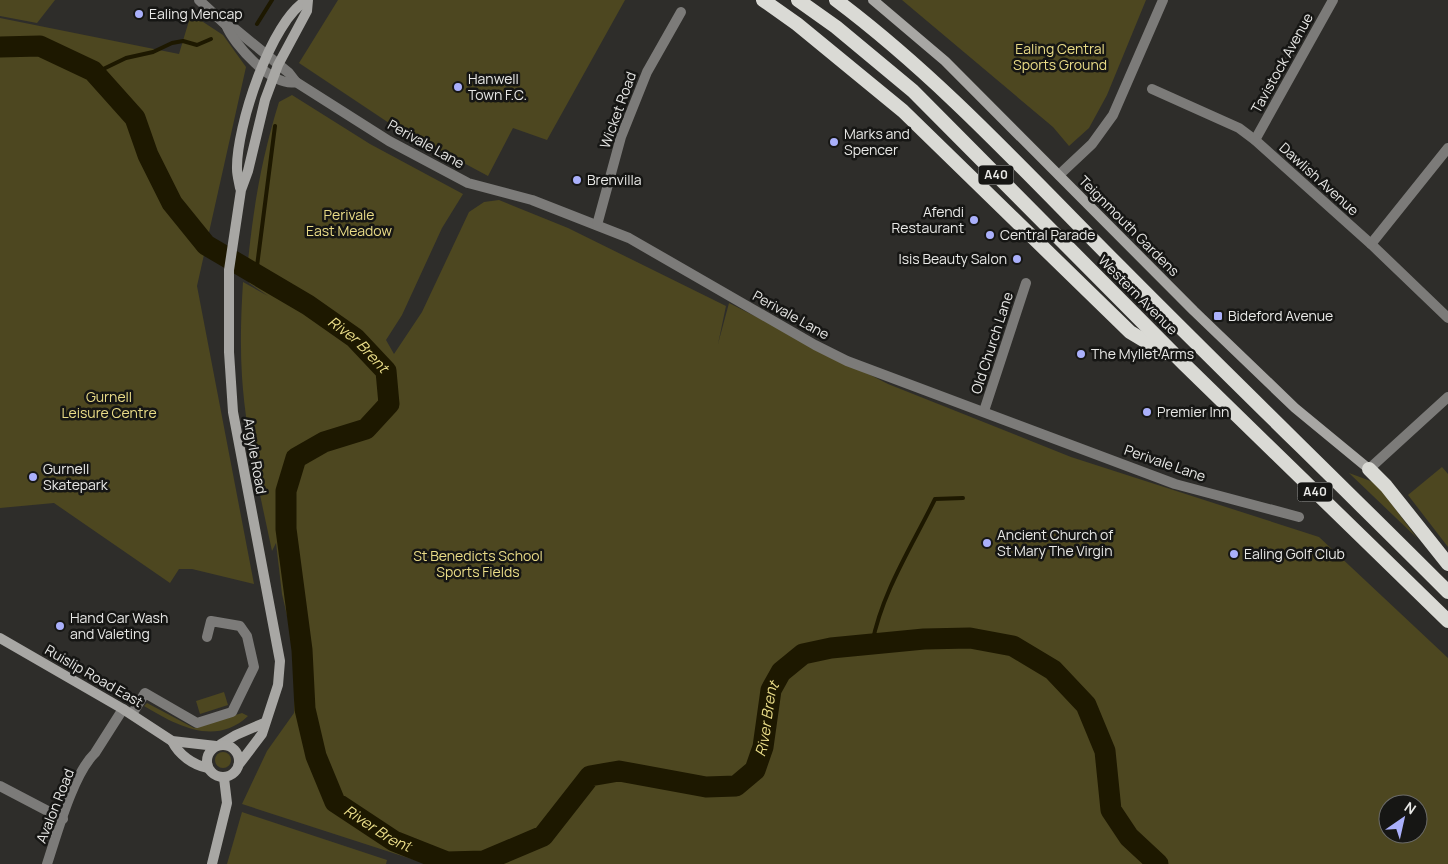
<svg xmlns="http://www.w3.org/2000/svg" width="1448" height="864" viewBox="0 0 1448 864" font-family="Manrope,sans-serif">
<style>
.green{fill:#4d4720;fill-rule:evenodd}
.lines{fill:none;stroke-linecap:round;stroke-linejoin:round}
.stream{stroke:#1d1800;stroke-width:4}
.river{stroke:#1d1800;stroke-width:21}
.minor{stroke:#7c7b79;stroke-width:10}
.tertiary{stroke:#7c7b79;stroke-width:10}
.secondary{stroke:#a8a7a4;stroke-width:10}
.trunk{stroke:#dadad5;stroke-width:14}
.poi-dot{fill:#aab0fb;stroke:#161614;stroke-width:2}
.labels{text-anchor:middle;stroke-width:5;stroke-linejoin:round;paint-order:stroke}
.shield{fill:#161614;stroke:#a9a9a7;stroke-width:1}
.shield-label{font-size:12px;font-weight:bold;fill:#e8e8e6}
.poi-label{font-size:14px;fill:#e8e8e6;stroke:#161614;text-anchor:start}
.park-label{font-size:14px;fill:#eadc87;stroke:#161614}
.street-label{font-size:14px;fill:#e8e8e6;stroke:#161614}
.water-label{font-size:15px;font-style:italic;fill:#ebde88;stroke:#161614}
</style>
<rect width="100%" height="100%" fill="#2e2d2a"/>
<!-- green -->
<g class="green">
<polygon points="0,0 55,0 37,23 0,16"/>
<polygon points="338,0 625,0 547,140 513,128 488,176 389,123 299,63"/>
<polygon points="902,0 1146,0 1107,95 1089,128 1069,146 1053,127"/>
<polygon points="191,14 223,35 246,67 197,286 254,584 192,569 179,569 170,583 54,503 0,508 0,18 179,54"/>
<path d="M292 95 370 144 463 194 442 228 402 315 386 340 394 354 422 312 469 212 484 202 499 200 568 228 726 306 718 344 729 303 888 384 1071 457 1319 537 1448 658V864H427L242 804 267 751 294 713 295 650 282 594 276 543 272 551C260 494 246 436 242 377 240 345 241 314 243 282L268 296 249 283 251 262 248 261C254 203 262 157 279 102ZM1388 804H1418V834H1388Z"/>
<polygon points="1442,467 1448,474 1448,547 1408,495"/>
<polygon points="1349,473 1376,483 1417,538"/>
<polygon points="224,692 228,705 200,714 196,701"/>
<path d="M147 703 194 728 242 713 248 716C215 747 176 725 144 706Z"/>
<circle cx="223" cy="760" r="8"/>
<polygon points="242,812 387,860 386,864 227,864"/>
</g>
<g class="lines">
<!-- stream -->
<g class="stream">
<polyline points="257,24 272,0"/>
<polyline points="95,73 126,58 153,52 172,43 183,41 197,45 211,39"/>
<polyline points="256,274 275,126"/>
<path d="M872 644C882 592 912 546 935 499L963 498"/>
</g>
<!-- river -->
<path class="river" id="s1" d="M0 47 40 46 93 71 135 118 148 155 172 203 206 245 308 305 355 338 386 371 389 404 366 429 324 442 296 458 286 491V529L302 650 305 709 316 756 335 802 394 841 447 862 484 861 543 836 590 776 619 771 706 787 736 786 755 770 763 747 771 690 781 672 803 654 831 648 924 639 970 638 1013 646 1053 670 1086 705 1105 751 1111 810 1129 837 1158 864"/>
<!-- minor -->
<g class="minor">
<polyline points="199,0 226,25 235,29 289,73 296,82 389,141 468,183 532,200 629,238 815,345 847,361 1175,484 1299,517"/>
<path d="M226 25C234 45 272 87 296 82"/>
<polyline points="1152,89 1239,128 1255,140 1371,244 1448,318"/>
<polyline points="1255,140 1333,0"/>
<polyline points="597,225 621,137 647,72 681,12"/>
<polyline points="1371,244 1448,148"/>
<polyline points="984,411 1026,283"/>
<polyline points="132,714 145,693 197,723 232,712 254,667 247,636 240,626 211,621 207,637"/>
<polyline points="0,786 63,819"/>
<path d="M47 864C57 834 73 774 95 753L123 709"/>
</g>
<!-- tertiary -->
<g class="tertiary">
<polyline points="1059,175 1092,144 1113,115 1163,0"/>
<polyline points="1369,469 1448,397"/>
</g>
<!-- secondary -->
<g class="secondary">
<polyline points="873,0 945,61 1194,311 1295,408 1369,469"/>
<path d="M240 188C239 182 237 175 237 169 236 128 271 20 307 0"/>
<polyline points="0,638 123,709 172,741 216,746"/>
<path d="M172 741C179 755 193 765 208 768"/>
<polyline points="221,744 236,735 264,723"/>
<circle cx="223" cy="761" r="16"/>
<polyline points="240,763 262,734 278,685 280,661 233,412 229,352 229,270 241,190 248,171 265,100 278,65 307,11 308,0"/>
<polyline points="212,864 227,803 224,778"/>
</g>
<!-- trunk -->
<g class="trunk">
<polyline points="763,0 797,24 903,111 1130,332 1165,353"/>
<polyline points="798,0 836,27 913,91 1183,363 1448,621"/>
<path d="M836 0C940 78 1028 175 1120 267 1228 376 1339 483 1448 592"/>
<polyline points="1369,469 1386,486 1448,564"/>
</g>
</g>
<!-- markers -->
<g class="poi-dot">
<circle cx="139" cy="14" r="5"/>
<circle cx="458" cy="87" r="5"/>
<circle cx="834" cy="142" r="5"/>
<circle cx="577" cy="180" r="5"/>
<circle cx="974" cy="220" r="5"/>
<circle cx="990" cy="235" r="5"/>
<circle cx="1017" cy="259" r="5"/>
<rect x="1213" y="311" width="10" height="10" rx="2.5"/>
<circle cx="1081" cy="354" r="5"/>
<circle cx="1147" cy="412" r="5"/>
<circle cx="33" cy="477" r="5"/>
<circle cx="987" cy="543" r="5"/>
<circle cx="1234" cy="554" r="5"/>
<circle cx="60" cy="626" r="5"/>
</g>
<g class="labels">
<!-- shield labels -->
<g class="shield">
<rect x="978.5" y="165.5" width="35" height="19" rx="4"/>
<rect x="1297.5" y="482.5" width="35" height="19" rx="4"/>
</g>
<g class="shield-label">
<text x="996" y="179">A40</text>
<text x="1315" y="496">A40</text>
</g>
<!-- poi labels -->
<g class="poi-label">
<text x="149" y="19">Ealing Mencap</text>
<text x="468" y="84">Hanwell<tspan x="468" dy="16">Town F.C.</tspan></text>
<text x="844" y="139">Marks and<tspan x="844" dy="16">Spencer</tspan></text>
<text x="587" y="185">Brenvilla</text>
<text x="964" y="217" text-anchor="end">Afendi<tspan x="964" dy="16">Restaurant</tspan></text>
<text x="1000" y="240">Central Parade</text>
<text x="1007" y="264" text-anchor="end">Isis Beauty Salon</text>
<text x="1228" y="321">Bideford Avenue</text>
<text x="1091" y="359">The Myllet Arms</text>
<text x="1157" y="417">Premier Inn</text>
<text x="43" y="474">Gurnell<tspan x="43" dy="16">Skatepark</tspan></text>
<text x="997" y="540">Ancient Church of<tspan x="997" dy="16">St Mary The Virgin</tspan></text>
<text x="1244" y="559">Ealing Golf Club</text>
<text x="70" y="623">Hand Car Wash<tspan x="70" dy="16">and Valeting</tspan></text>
</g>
<!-- park labels -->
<g class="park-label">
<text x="1060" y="54">Ealing Central<tspan x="1060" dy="16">Sports Ground</tspan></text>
<text x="349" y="220">Perivale<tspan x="349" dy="16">East Meadow</tspan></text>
<text x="109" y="402">Gurnell<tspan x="109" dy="16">Leisure Centre</tspan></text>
<text x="478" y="561">St Benedicts School<tspan x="478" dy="16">Sports Fields</tspan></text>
</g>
<!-- street labels -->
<g class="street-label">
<text transform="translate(1282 63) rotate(-61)" y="5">Tavistock Avenue</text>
<text transform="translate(618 110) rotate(-70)" y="5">Wicket Road</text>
<text transform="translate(426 144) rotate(29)" y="5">Perivale Lane</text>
<text transform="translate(1319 179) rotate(42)" y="5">Dawlish Avenue</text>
<text transform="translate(1129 226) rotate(45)" y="5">Teignmouth Gardens</text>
<text transform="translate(1138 295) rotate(45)" y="5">Western Avenue</text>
<text transform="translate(791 315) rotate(29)" y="5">Perivale Lane</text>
<text transform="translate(992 343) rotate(-72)" y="5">Old Church Lane</text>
<text transform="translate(255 456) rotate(80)" y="5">Argyle Road</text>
<text transform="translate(1165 463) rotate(19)" y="5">Perivale Lane</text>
<text transform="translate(94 676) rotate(30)" y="5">Ruislip Road East</text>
<text transform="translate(55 806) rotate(-68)" y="5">Avalon Road</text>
</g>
<!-- water labels -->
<g class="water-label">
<text dy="5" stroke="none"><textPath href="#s1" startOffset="491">River Brent</textPath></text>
<text dy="5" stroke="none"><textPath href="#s1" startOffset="1555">River Brent</textPath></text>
<text dy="5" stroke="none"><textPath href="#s1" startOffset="1075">River Brent</textPath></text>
</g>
</g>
<!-- north arrow -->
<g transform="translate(1403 819) rotate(34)"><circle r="24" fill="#161614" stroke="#6a6a68"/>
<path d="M0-4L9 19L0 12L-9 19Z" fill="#aab0fb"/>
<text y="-8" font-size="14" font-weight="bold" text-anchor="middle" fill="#e8e8e6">N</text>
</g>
</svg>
